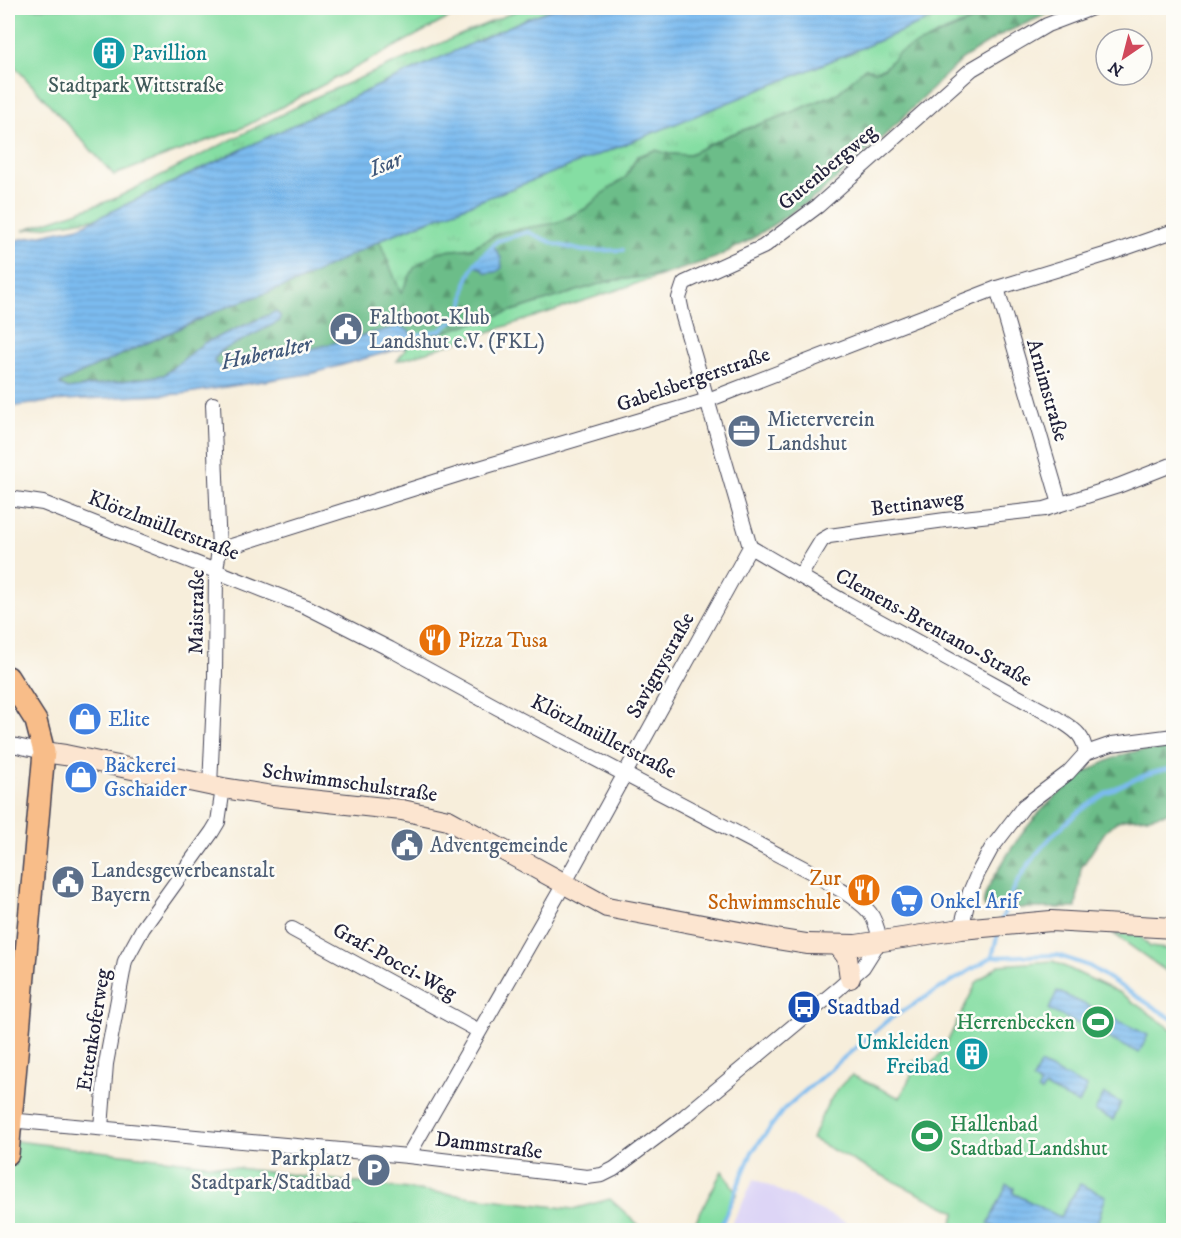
<svg xmlns="http://www.w3.org/2000/svg" width="1181" height="1238" viewBox="0 0 1181 1238" font-family="'IM FELL DW Pica',serif">
<style>
.built{fill:#ddd5f6}
.grass{fill:url(#grass-tufts);stroke:#54806f;stroke-width:1.5}
.forest{fill:url(#forest-firs);stroke:#477062;stroke-width:1.5}
.park{fill:#85dea3;stroke:#54806f;stroke-width:1.5}
.water{fill:url(#water-rules);stroke:#4e6e95;stroke-width:1.5}
.lines{fill:none;stroke-linecap:round;stroke-linejoin:round}
.stream{stroke:#7bbbef;stroke-width:4}
.street-casing{stroke:#424153;stroke-width:16}
.secondary-casing{stroke:#424153;stroke-width:22}
.primary-casing{stroke:#424153;stroke-width:24}
.street{stroke:#fff;stroke-width:14}
.secondary{stroke:#fce5d0;stroke-width:20}
.primary{stroke:#f8bd89;stroke-width:21}
.labels{text-anchor:middle;stroke-width:5;stroke-linejoin:round;paint-order:stroke}
.culture-label{font-size:21px;fill:#0d838f;stroke:#fdfcf7;text-anchor:start}
.park-label{font-size:21px;fill:#405a5a;stroke:#fdfcf7}
.street-label{font-size:21px;fill:#22223b;stroke:#fdfcf7}
.service-label{font-size:21px;fill:#4e5e75;stroke:#fdfcf7;text-anchor:start}
.food-label{font-size:21px;fill:#c56008;stroke:#fdfcf7;text-anchor:start}
.shop-label{font-size:21px;fill:#366cbe;stroke:#fdfcf7;text-anchor:start}
.transit-label{font-size:21px;fill:#164399;stroke:#fdfcf7;text-anchor:start}
.leisure-label{font-size:21px;fill:#27864d;stroke:#fdfcf7;text-anchor:end}
.water-label{font-size:22px;font-style:italic;fill:#41587a;stroke:#fdfcf7}
</style>
<defs>
<pattern id="grass-tufts" width="24" height="20" patternUnits="userSpaceOnUse" patternTransform="scale(1.5)"><rect width="24" height="20" fill="#85dea3"/><path d="M3 7l-1-3M5 7V3M7 7l1-3M15 17l-1-3M17 17v-4M19 17l1-3" fill="none" stroke="#73be8d"/></pattern>
<pattern id="forest-firs" width="22" height="20" patternUnits="userSpaceOnUse" patternTransform="scale(1.5)"><rect width="22" height="20" fill="#6cbd89"/><path d="M5 1l3.5 6h-7zM16 11l3.5 6h-7z" fill="#589971"/></pattern>
<pattern id="water-rules" width="6" height="5" patternUnits="userSpaceOnUse" patternTransform="scale(1.5)"><rect width="6" height="5" fill="#7bbbef"/><path d="M0 2.5h6" fill="none" stroke="#6aa0ce"/></pattern>
</defs>
<rect width="100%" height="100%" fill="#fdfcf7"/>
<filter id="ink" filterUnits="userSpaceOnUse"><feTurbulence type="fractalNoise" baseFrequency=".0167" numOctaves="2"/><feDisplacementMap in="SourceGraphic" scale="12" xChannelSelector="R" yChannelSelector="G"/><feConvolveMatrix kernelMatrix="1 2 1 2 8 2 1 2 1" color-interpolation-filters="sRGB"/></filter>
<filter id="wash" filterUnits="userSpaceOnUse"><feTurbulence type="fractalNoise" baseFrequency=".008" numOctaves="4" result="noise"/><feDisplacementMap in="SourceGraphic" scale="24" xChannelSelector="R" yChannelSelector="G"/><feGaussianBlur stdDeviation="1.35" result="paint"/><feColorMatrix in="noise" values="0 0 0 0 0 0 0 0 0 0 0 0 0 0 0 0 0 1.4 0 .05"/><feComposite in="paint" operator="in"/></filter>
<g filter="url(#wash)">
<rect width="100%" height="100%" fill="#f7eedb"/>
<!-- built -->
<polygon class="built" points="754,1179 761,1182 862,1230 729,1230"/>
<!-- grass -->
<g class="grass">
<polygon points="523,8 556,8 528,18 329,108 98,218 23,230 114,199 318,96"/>
<polygon points="957,8 1002,8 938,34 885,68 875,71 865,68 838,93 780,117 729,135 688,155 669,154 655,150 637,156 626,177 606,191 585,209 557,223 502,232 471,248 437,252 407,283 400,294 379,240 603,153 804,72"/>
<polygon points="666,274 411,357 397,361 411,342 609,281"/>
</g>
<!-- forest -->
<g class="forest">
<polygon points="1002,8 1061,8 1002,34 962,59 882,138 817,196 750,240 715,258 666,274 609,281 411,342 413,336 400,326 280,357 220,367 215,363 214,360 221,351 279,321 278,313 275,312 204,343 164,375 68,389 60,385 60,383 79,374 224,308 297,282 379,240 401,293 414,268 437,252 471,248 502,232 557,223 585,209 606,191 626,177 637,157 655,150 669,154 688,155 727,136 780,117 838,93 865,68 875,71 885,68 899,52"/>
<path d="M1173 749 1172 812 1149 817 1123 819 1116 822 1105 832 1081 868 1076 908H984C982 892 993 880 1000 867 1028 818 1073 770 1128 753 1141 749 1159 750 1173 749Z"/>
</g>
<!-- park -->
<g class="park">
<polygon points="16,8 460,8 458,13 244,127 114,175 8,59 8,18"/>
<polygon points="1114,934 1139,935 1150,947 1173,950 1173,976"/>
<path d="M1053 961 1120 993 1173 1030V1230H949L956 1212 865 1167 812 1139C821 1116 832 1090 852 1075L900 1098 914 1069 917 1071 919 1067 912 1063 914 1061 930 1066 943 1050 977 982 999 965Z"/>
<polygon points="8,1140 573,1209 610,1199 641,1227 642,1230 8,1230"/>
<polygon points="722,1171 737,1193 717,1230 691,1230"/>
</g>
<!-- water -->
<g class="water">
<polygon points="556,8 957,8 804,72 603,153 389,236 297,282 224,308 79,374 61,383 60,385 68,389 164,375 204,343 275,312 280,315 280,321 221,351 214,360 215,363 220,367 280,357 400,326 409,331 413,336 411,342 405,347 314,373 181,394 65,400 8,407 8,242 79,227 329,108 528,18"/>
<polygon points="493,245 501,258 502,268 496,272 486,273 481,268 474,266"/>
<polygon points="1057,991 1148,1035 1139,1053 1049,1010"/>
<polygon points="1040,1064 1087,1087 1079,1104 1045,1087 1041,1092 1038,1090 1040,1085 1033,1080"/>
<polygon points="1104,1094 1121,1103 1113,1120 1095,1111"/>
<polygon points="1080,1184 1106,1196 1095,1230 1001,1230 988,1224 1007,1185 1014,1188 1013,1193 1060,1217"/>
</g>
<g class="lines">
<!-- stream -->
<g class="stream">
<polyline points="410,337 441,330 456,319 463,304 466,283 475,263 497,241 528,232 555,244 583,251 623,250"/>
<path d="M1002 920C1020 849 1101 779 1174 768"/>
<polyline points="992,957 1057,955 1089,966 1174,1020"/>
<polyline points="719,1230 752,1152 784,1109 888,1020 992,957 998,933"/>
</g>
</g>
</g>
<g filter="url(#ink)">
<g class="lines">
<defs>
<g id="street">
<polyline points="997,288 1060,504"/>
<path d="M8 498 43 503 307 607 390 649 498 708 815 874C832 886 857 897 870 913 876 921 878 931 880 940L863 967 838 989 685 1116 614 1169 602 1175 587 1177 408 1156 8 1120"/>
<path d="M750 547 841 600 1058 719C1074 730 1083 733 1086 753"/>
<polyline points="219,550 463,473 708,400 997,288 1111,253 1174,231"/>
<polyline points="800,576 822,540 829,536 945,520 1045,509 1118,486 1174,464"/>
<polyline points="8,744 44,752"/>
<polyline points="210,786 215,676 216,570 219,550 213,404"/>
<polyline points="292,929 479,1031"/>
<polyline points="961,929 970,892 978,873 991,849 1024,806 1068,773 1086,753 1112,744 1174,736"/>
<polyline points="101,1128 106,1064 125,961 143,928 212,832 218,822 223,788"/>
<polyline points="408,1156 564,884 750,547 683,317 679,298 684,283 763,247 818,206 972,69 1047,25 1092,8"/>
</g>
<g id="secondary">
<polyline points="44,752 65,755 223,788 273,796 402,810 448,820 607,907 776,939 807,944 856,945 961,929 1051,921 1174,928"/>
<polyline points="838,945 847,957 850,978"/>
</g>
<polyline id="primary" points="8,677 36,721 44,752 8,1154"/>
</defs>
<!-- street casing -->
<use href="#street" class="street-casing"/>
<!-- secondary casing -->
<use href="#secondary" class="secondary-casing"/>
<!-- primary casing -->
<use href="#primary" class="primary-casing"/>
<!-- street -->
<use href="#street" class="street"/>
<!-- secondary -->
<use href="#secondary" class="secondary"/>
<!-- primary -->
<use href="#primary" class="primary"/>
</g>
</g>
<!-- icons -->
<defs>
<symbol id="building-disc" viewBox="-11 -11 22 22"><circle r="9.5" fill="#0f9aa8" stroke="#fdfcf7"/><path d="M-4-6H4V6H1V3H-1V6H-4ZM-2.5-4.3h1.7v1.8h-1.7ZM.8-4.3h1.7v1.8H.8ZM-2.5-1h1.7V.8h-1.7ZM.8-1h1.7V.8H.8Z" fill="#fff"/></symbol>
<symbol id="civic-disc" viewBox="-11 -11 22 22"><circle r="9.5" fill="#5c6f8a" stroke="#fdfcf7"/><path d="M-.6-6.5H3V-4.5H.6V-3L4-1V1h2V6H-6V1h2V-1L-.6-3ZM-1.2 2.5V6h2.4V2.5Z" fill="#fff"/></symbol>
<symbol id="office-disc" viewBox="-11 -11 22 22"><circle r="9.5" fill="#5c6f8a" stroke="#fdfcf7"/><path d="M-6-3h4V-5.5h4V-3h4V5H-6ZM-1-4.5V-3h2v-1.5ZM-6 0V1H6V0Z" fill="#fff"/></symbol>
<symbol id="restaurant-disc" viewBox="-11 -11 22 22"><circle r="9.5" fill="#e8710a" stroke="#fdfcf7"/><path d="M-5-6h1v4h1v-4h1v4h1v-4h1v5L-1.5 .5V6h-2V.5L-5-1ZM5-6V6H3V1.5H1.5Q1.5-4 5-6Z" fill="#fff"/></symbol>
<symbol id="shop-disc" viewBox="-11 -11 22 22"><circle r="9.5" fill="#3f7fe0" stroke="#fdfcf7"/><path d="M-5-2.5h2.3a2.7 3.5 0 0 1 5.4 0H5L5.5 6h-11ZM-1.5-2.5h3a1.5 2.3 0 0 0-3 0Z" fill="#fff"/></symbol>
<symbol id="supermarket-disc" viewBox="-11 -11 22 22"><circle r="9.5" fill="#3f7fe0" stroke="#fdfcf7"/><path d="M-6-5.5h2.5l.6 2H6L4.5 2H-2.5L-4.4-4H-6ZM-1.5 3.2a1.3 1.3 0 1 0 .1 0ZM3 3.2a1.3 1.3 0 1 0 .1 0Z" fill="#fff"/></symbol>
<symbol id="bus-disc" viewBox="-11 -11 22 22"><circle r="9.5" fill="#1a4fb4" stroke="#fdfcf7"/><path d="M-5-6H5V4H4V6H2V4H-2V6H-4V4H-5ZM-3.5-4V0h7V-4ZM-3.5 1.2v1.5H-2V1.2ZM2 1.2v1.5H3.5V1.2Z" fill="#fff"/></symbol>
<symbol id="stadium-disc" viewBox="-11 -11 22 22"><circle r="9.5" fill="#2e9e5b" stroke="#fdfcf7"/><path d="M0-5a6.5 5 0 1 0 0 10a6.5 5 0 1 0 0-10ZM-3.5-1.8h7v3.6h-7Z" fill="#fff"/></symbol>
<symbol id="parking-disc" viewBox="-11 -11 22 22"><circle r="9.5" fill="#5c6f8a" stroke="#fdfcf7"/><path d="M-3.5-5.5H1a3.5 3.5 0 0 1 0 7H-1V5.5H-3.5ZM-1-3.4V-.6H.8a1.4 1.4 0 0 0 0-2.8Z" fill="#fff"/></symbol>
</defs>
<g fill-rule="evenodd">
<use href="#building-disc" x="90" y="34" width="38" height="38"/>
<use href="#civic-disc" x="327" y="310" width="38" height="38"/>
<use href="#office-disc" x="725" y="412" width="38" height="38"/>
<use href="#restaurant-disc" x="416" y="621" width="38" height="38"/>
<use href="#shop-disc" x="66" y="700" width="38" height="38"/>
<use href="#shop-disc" x="62" y="758" width="38" height="38"/>
<use href="#civic-disc" x="388" y="826" width="38" height="38"/>
<use href="#civic-disc" x="49" y="863" width="38" height="38"/>
<use href="#restaurant-disc" x="845" y="871" width="38" height="38"/>
<use href="#supermarket-disc" x="888" y="882" width="38" height="38"/>
<use href="#bus-disc" x="785" y="988" width="38" height="38"/>
<use href="#stadium-disc" x="1079" y="1003" width="38" height="38"/>
<use href="#building-disc" x="953" y="1035" width="38" height="38"/>
<use href="#stadium-disc" x="908" y="1117" width="38" height="38"/>
<use href="#parking-disc" x="355" y="1151" width="38" height="38"/>
</g>
<g class="labels">
<!-- culture labels -->
<g class="culture-label">
<text x="132" y="60">Pavillion</text>
<text x="949" y="1049" text-anchor="end">Umkleiden<tspan x="949" dy="24">Freibad</tspan></text>
</g>
<!-- park labels -->
<g class="park-label">
<text x="136" y="92">Stadtpark Wittstraße</text>
</g>
<!-- street labels -->
<g class="street-label">
<text transform="translate(827 167) rotate(-40)" y="7">Gutenbergweg</text>
<text transform="translate(693 379) rotate(-19)" y="7">Gabelsbergerstraße</text>
<text transform="translate(1048 390) rotate(74)" y="7">Arnimstraße</text>
<text transform="translate(917 503) rotate(-7)" y="7">Bettinaweg</text>
<text transform="translate(164 525) rotate(21)" y="7">Klötzlmüllerstraße</text>
<text transform="translate(196 612) rotate(-89)" y="7">Maistraße</text>
<text transform="translate(934 627) rotate(29)" y="7">Clemens-Brentano-Straße</text>
<text transform="translate(660 665) rotate(-61)" y="7">Savignystraße</text>
<text transform="translate(604 736) rotate(27)" y="7">Klötzlmüllerstraße</text>
<text transform="translate(350 782) rotate(8)" y="7">Schwimmschulstraße</text>
<text transform="translate(395 961) rotate(29)" y="7">Graf-Pocci-Weg</text>
<text transform="translate(93 1030) rotate(-81)" y="7">Ettenkoferweg</text>
<text transform="translate(489 1145) rotate(7)" y="7">Dammstraße</text>
</g>
<!-- service labels -->
<g class="service-label">
<text x="369" y="324">Faltboot-Klub<tspan x="369" dy="24">Landshut e.V. (FKL)</tspan></text>
<text x="767" y="426">Mieterverein<tspan x="767" dy="24">Landshut</tspan></text>
<text x="430" y="852">Adventgemeinde</text>
<text x="91" y="877">Landesgewerbeanstalt<tspan x="91" dy="24">Bayern</tspan></text>
<text x="351" y="1165" text-anchor="end">Parkplatz<tspan x="351" dy="24">Stadtpark/Stadtbad</tspan></text>
</g>
<!-- food labels -->
<g class="food-label">
<text x="458" y="647">Pizza Tusa</text>
<text x="841" y="885" text-anchor="end">Zur<tspan x="841" dy="24">Schwimmschule</tspan></text>
</g>
<!-- shop labels -->
<g class="shop-label">
<text x="108" y="726">Elite</text>
<text x="104" y="772">Bäckerei<tspan x="104" dy="24">Gschaider</tspan></text>
<text x="930" y="908">Onkel Arif</text>
</g>
<!-- transit labels -->
<g class="transit-label">
<text x="827" y="1014">Stadtbad</text>
</g>
<!-- leisure labels -->
<g class="leisure-label">
<text x="1075" y="1029">Herrenbecken</text>
<text x="950" y="1131" text-anchor="start">Hallenbad<tspan x="950" dy="24">Stadtbad Landshut</tspan></text>
</g>
<!-- water labels -->
<g class="water-label">
<text transform="translate(385 163) rotate(-22)" y="8">Isar</text>
<text transform="translate(266 352) rotate(-12)" y="8">Huberalter</text>
</g>
</g>
<!-- margin -->
<rect width="1181" height="1238" fill="none" stroke="#fdfcf7" stroke-width="30"/>
<!-- north arrow -->
<g transform="translate(1124 57) rotate(215)"><circle r="28" fill="#fdfcf7" stroke="#a5a5ac" stroke-width="1.5"/>
<path d="M0-4.5L10 22L0 15L-10 22Z" fill="#d1495b"/>
<text y="-9" font-size="16" font-weight="bold" text-anchor="middle" fill="#22223b">N</text>
</g>
</svg>
